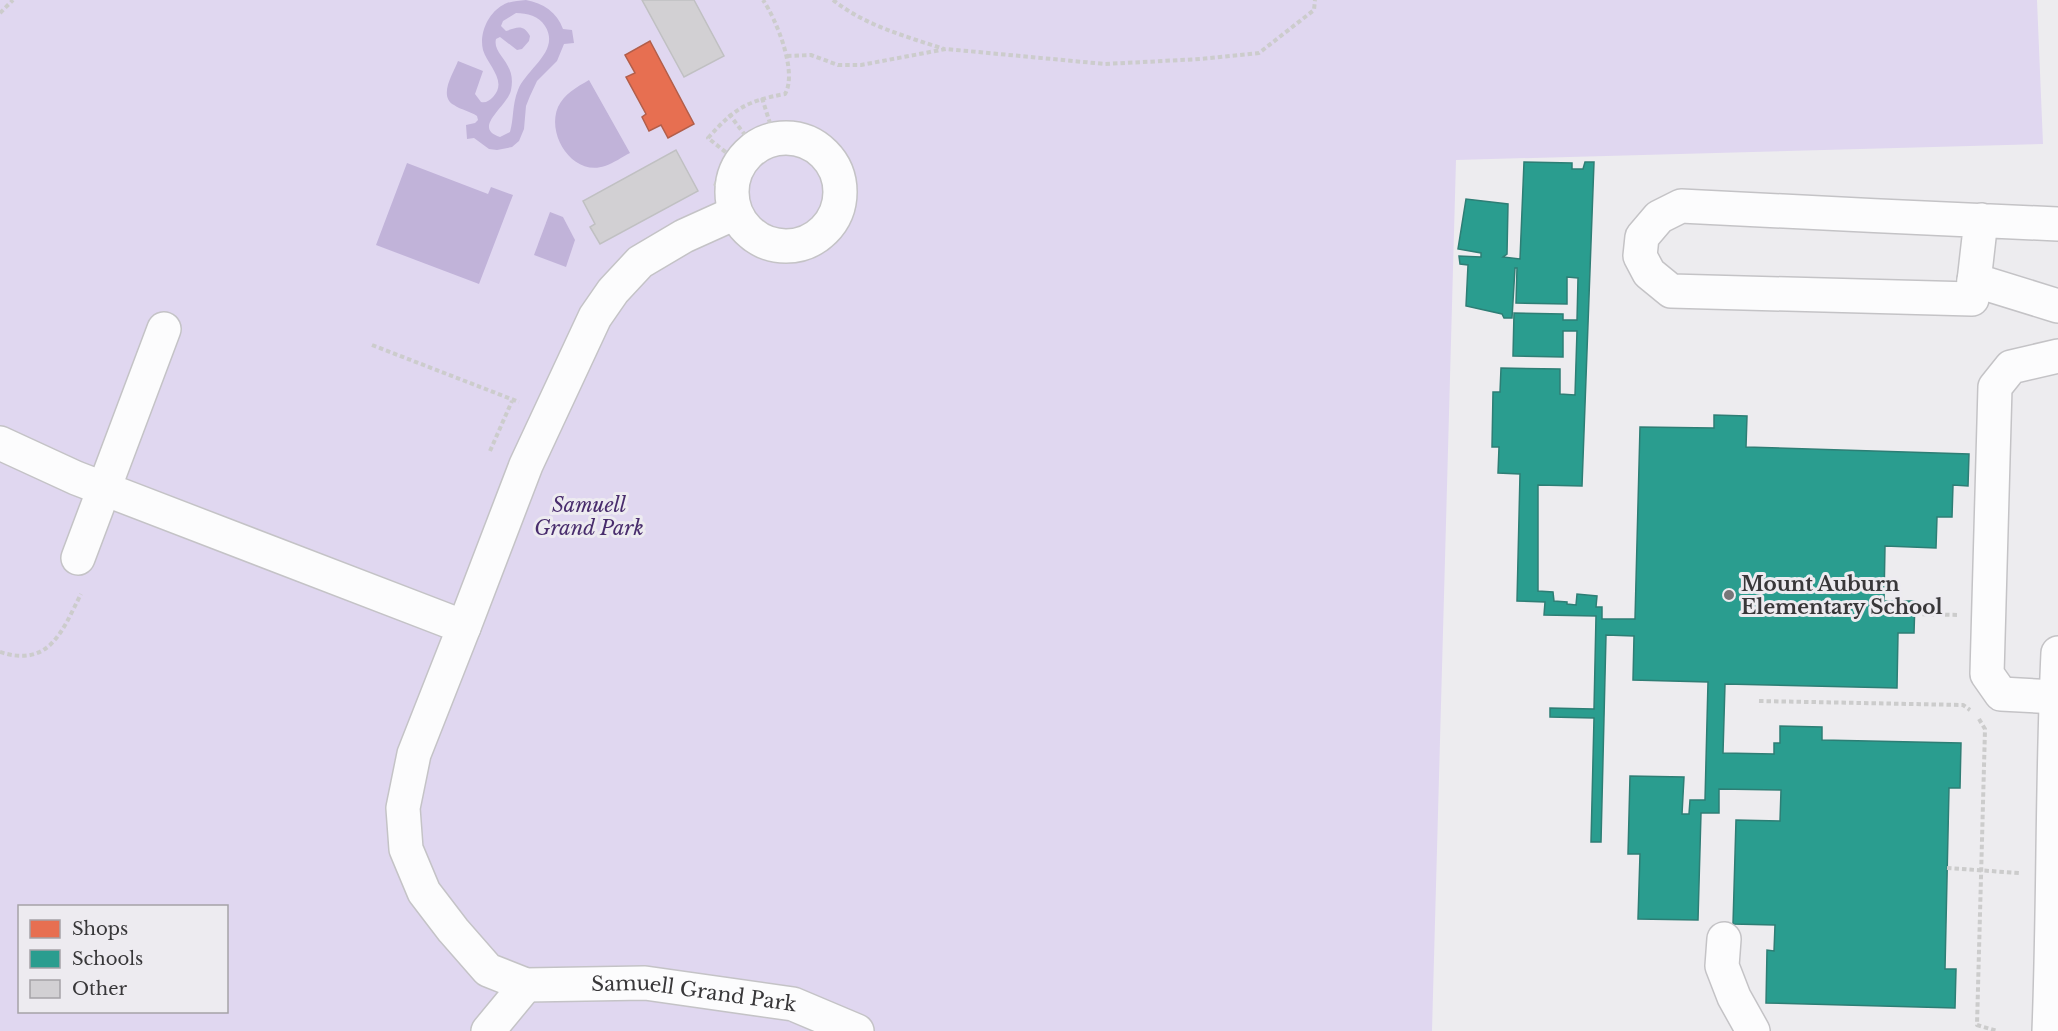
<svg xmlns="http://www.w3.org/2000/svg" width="2058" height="1031" viewBox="0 0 2058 1031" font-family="'Libre Baskerville',serif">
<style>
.green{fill:#e0d7f0;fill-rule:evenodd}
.water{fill:#c1b3d9;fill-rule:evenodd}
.shops{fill:#e76f51;stroke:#b25e4a;stroke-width:1.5}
.schools{fill:#2a9d8f;stroke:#2e7e75;stroke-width:1.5}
.building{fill:#d2d0d3;stroke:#c0c0c2;stroke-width:1.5}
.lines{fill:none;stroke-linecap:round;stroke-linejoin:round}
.minor-casing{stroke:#c4c3c6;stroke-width:36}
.major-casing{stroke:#c4c3c6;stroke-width:36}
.path{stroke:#ccc;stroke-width:4;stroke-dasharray:4.5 3;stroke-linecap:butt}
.minor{stroke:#fcfcfd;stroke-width:33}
.major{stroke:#fcfcfd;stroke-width:33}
.poi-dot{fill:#777679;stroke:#edebf0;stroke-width:2}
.labels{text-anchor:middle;stroke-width:6;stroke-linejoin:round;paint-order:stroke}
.park-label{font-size:20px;font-style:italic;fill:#492d6d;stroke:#edebf0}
.poi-label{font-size:20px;font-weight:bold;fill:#383739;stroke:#edebf0;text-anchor:start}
.street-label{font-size:20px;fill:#383739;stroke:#edebf0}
</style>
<rect width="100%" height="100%" fill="#edecef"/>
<!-- green -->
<path class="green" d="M0 0H2037L2043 144 1456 160 1432 1031H0ZM20 906H226V1012H20Z"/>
<!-- water -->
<g class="water">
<path d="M526 0C543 3 557 12 563 29L572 30 574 43 564 44 557 61 537 81 530 96 526 106 524 129 519 141 512 147 497 150 489 149 474 138 467 139 466 125 475 123 478 120 477 116C470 111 461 110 454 105 438 96 453 74 458 61L483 71 475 94 481 102C486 103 489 101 493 97 508 81 488 66 483 50 479 34 488 13 503 5 509 1 518 1 526 0ZM516 13C527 13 539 16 545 26 561 51 526 69 518 90 512 105 514 118 510 132L500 137C471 128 508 106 511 90 517 62 492 55 496 39L500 37 517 50 522 49 529 41 530 36C523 23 516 28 506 31L501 26 503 21Z"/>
<path d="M589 80 630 153C622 157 614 163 605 166 573 177 546 135 558 107 564 94 577 87 589 80Z"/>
<polygon points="407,163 488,194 491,187 513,195 479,284 376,245"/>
<polygon points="550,212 563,217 575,240 566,267 534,255"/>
</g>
<!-- shops -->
<polygon class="shops" points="650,41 694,124 668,138 661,125 649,131 642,117 646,114 626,77 635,73 625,55"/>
<!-- schools -->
<polygon class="schools" points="1524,162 1572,163 1572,169 1583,169 1585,162 1594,162 1582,486 1538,485 1538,591 1553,592 1554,601 1567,602 1567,604 1576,605 1577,594 1597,596 1596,607 1602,607 1602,619 1635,619 1640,427 1714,428 1714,415 1747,416 1746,447 1969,454 1968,486 1953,485 1952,517 1937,517 1936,548 1885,546 1884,601 1915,601 1914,633 1898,633 1897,688 1725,684 1723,753 1774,754 1774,743 1780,743 1780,726 1822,727 1822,740 1961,743 1960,788 1949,788 1945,969 1956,969 1955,1008 1766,1003 1767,950 1774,951 1775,925 1733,924 1736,820 1780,821 1781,790 1719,789 1719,813 1701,813 1698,920 1638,919 1640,854 1628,854 1630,776 1684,777 1682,814 1689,814 1690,800 1705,800 1708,682 1633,680 1634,636 1606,635 1601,842 1591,842 1594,718 1550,717 1550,708 1594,709 1596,616 1544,615 1545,602 1517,601 1520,474 1498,473 1499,447 1492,447 1493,392 1500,392 1501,368 1560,369 1560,394 1575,395 1577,331 1563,331 1563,357 1513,356 1514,313 1563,314 1563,320 1577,320 1578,278 1567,277 1567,304 1516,303 1517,268 1515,268 1512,318 1504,318 1502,314 1466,306 1468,265 1460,264 1459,256 1481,257 1481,253 1458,249 1466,199 1508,204 1507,254 1503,257 1520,259"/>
<!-- building -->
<g class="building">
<polygon points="642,0 694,0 724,56 684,77"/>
<polygon points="676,150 698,191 600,244 590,227 595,224 583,201"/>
</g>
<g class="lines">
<defs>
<g id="minor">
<circle cx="786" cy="192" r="54"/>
<path d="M1981 220 1972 299 1671 291 1649 273 1640 256 1642 237 1659 217 1681 206C1807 212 1932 219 2058 224"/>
<polyline points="1974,280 2058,306"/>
<path id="s1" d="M0 443 76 478 464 627 414 754 403 808 406 849 424 892 453 930 488 970 526 985 645 983 793 1004 857 1031"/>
<polyline points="78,558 164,329"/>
<polyline points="464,627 526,465 595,317 613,291 640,262 684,236 735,213"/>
<polyline points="2056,697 2001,694 1987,674 1995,387 2011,367 2058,356"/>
<polyline points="1724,939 1722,966 1734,997 1753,1031"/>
<polyline points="488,1031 526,985"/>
</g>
<path id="major" d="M2049 1031C2054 905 2052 779 2058 653"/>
</defs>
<!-- minor casing -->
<use href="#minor" class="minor-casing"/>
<!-- major casing -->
<use href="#major" class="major-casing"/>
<!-- path -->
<g class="path">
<path d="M833 0C866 26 905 36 944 49"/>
<polyline points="0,13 13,0"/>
<polyline points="787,56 811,55 838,65 861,65 946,49 1105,64 1201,59 1259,53 1314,10 1315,0"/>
<polyline points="762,98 775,139"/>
<polyline points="729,114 755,148"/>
<path d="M715 186 728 154 708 138C734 109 746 101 785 94 798 72 776 19 763 0"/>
<polyline points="372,345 519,402"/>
<polyline points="490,451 512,401"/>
<polyline points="1915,614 1958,615"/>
<path d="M0 652C50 668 62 631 81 594"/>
<polyline points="1759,701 1963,705 1970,710"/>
<polyline points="1979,719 1985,729 1977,1025 1997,1031"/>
<polyline points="1947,868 2019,873"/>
</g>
<!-- minor -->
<use href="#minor" class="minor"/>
<!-- major -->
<use href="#major" class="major"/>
</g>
<!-- markers -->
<circle class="poi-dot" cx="1729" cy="595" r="6"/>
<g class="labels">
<!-- park labels -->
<g class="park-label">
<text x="589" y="512">Samuell<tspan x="589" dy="23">Grand Park</tspan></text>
</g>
<!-- poi labels -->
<g class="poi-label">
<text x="1741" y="591">Mount Auburn<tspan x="1741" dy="23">Elementary School</tspan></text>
</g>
<!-- street labels -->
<g class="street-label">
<text dy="7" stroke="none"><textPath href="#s1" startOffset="1089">Samuell Grand Park</textPath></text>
</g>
</g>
<!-- legend -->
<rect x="18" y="905" width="210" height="108" fill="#edebf0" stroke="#a5a3a7" stroke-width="1.5"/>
<rect x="30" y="920" width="30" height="18" fill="#e76f51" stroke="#a5a3a7" stroke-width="1.5"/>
<text x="72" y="935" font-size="18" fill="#383739">Shops</text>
<rect x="30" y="950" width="30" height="18" fill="#2a9d8f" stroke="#a5a3a7" stroke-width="1.5"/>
<text x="72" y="965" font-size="18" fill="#383739">Schools</text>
<rect x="30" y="980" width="30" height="18" fill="#d2d0d3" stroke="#a5a3a7" stroke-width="1.5"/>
<text x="72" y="995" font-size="18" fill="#383739">Other</text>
</svg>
